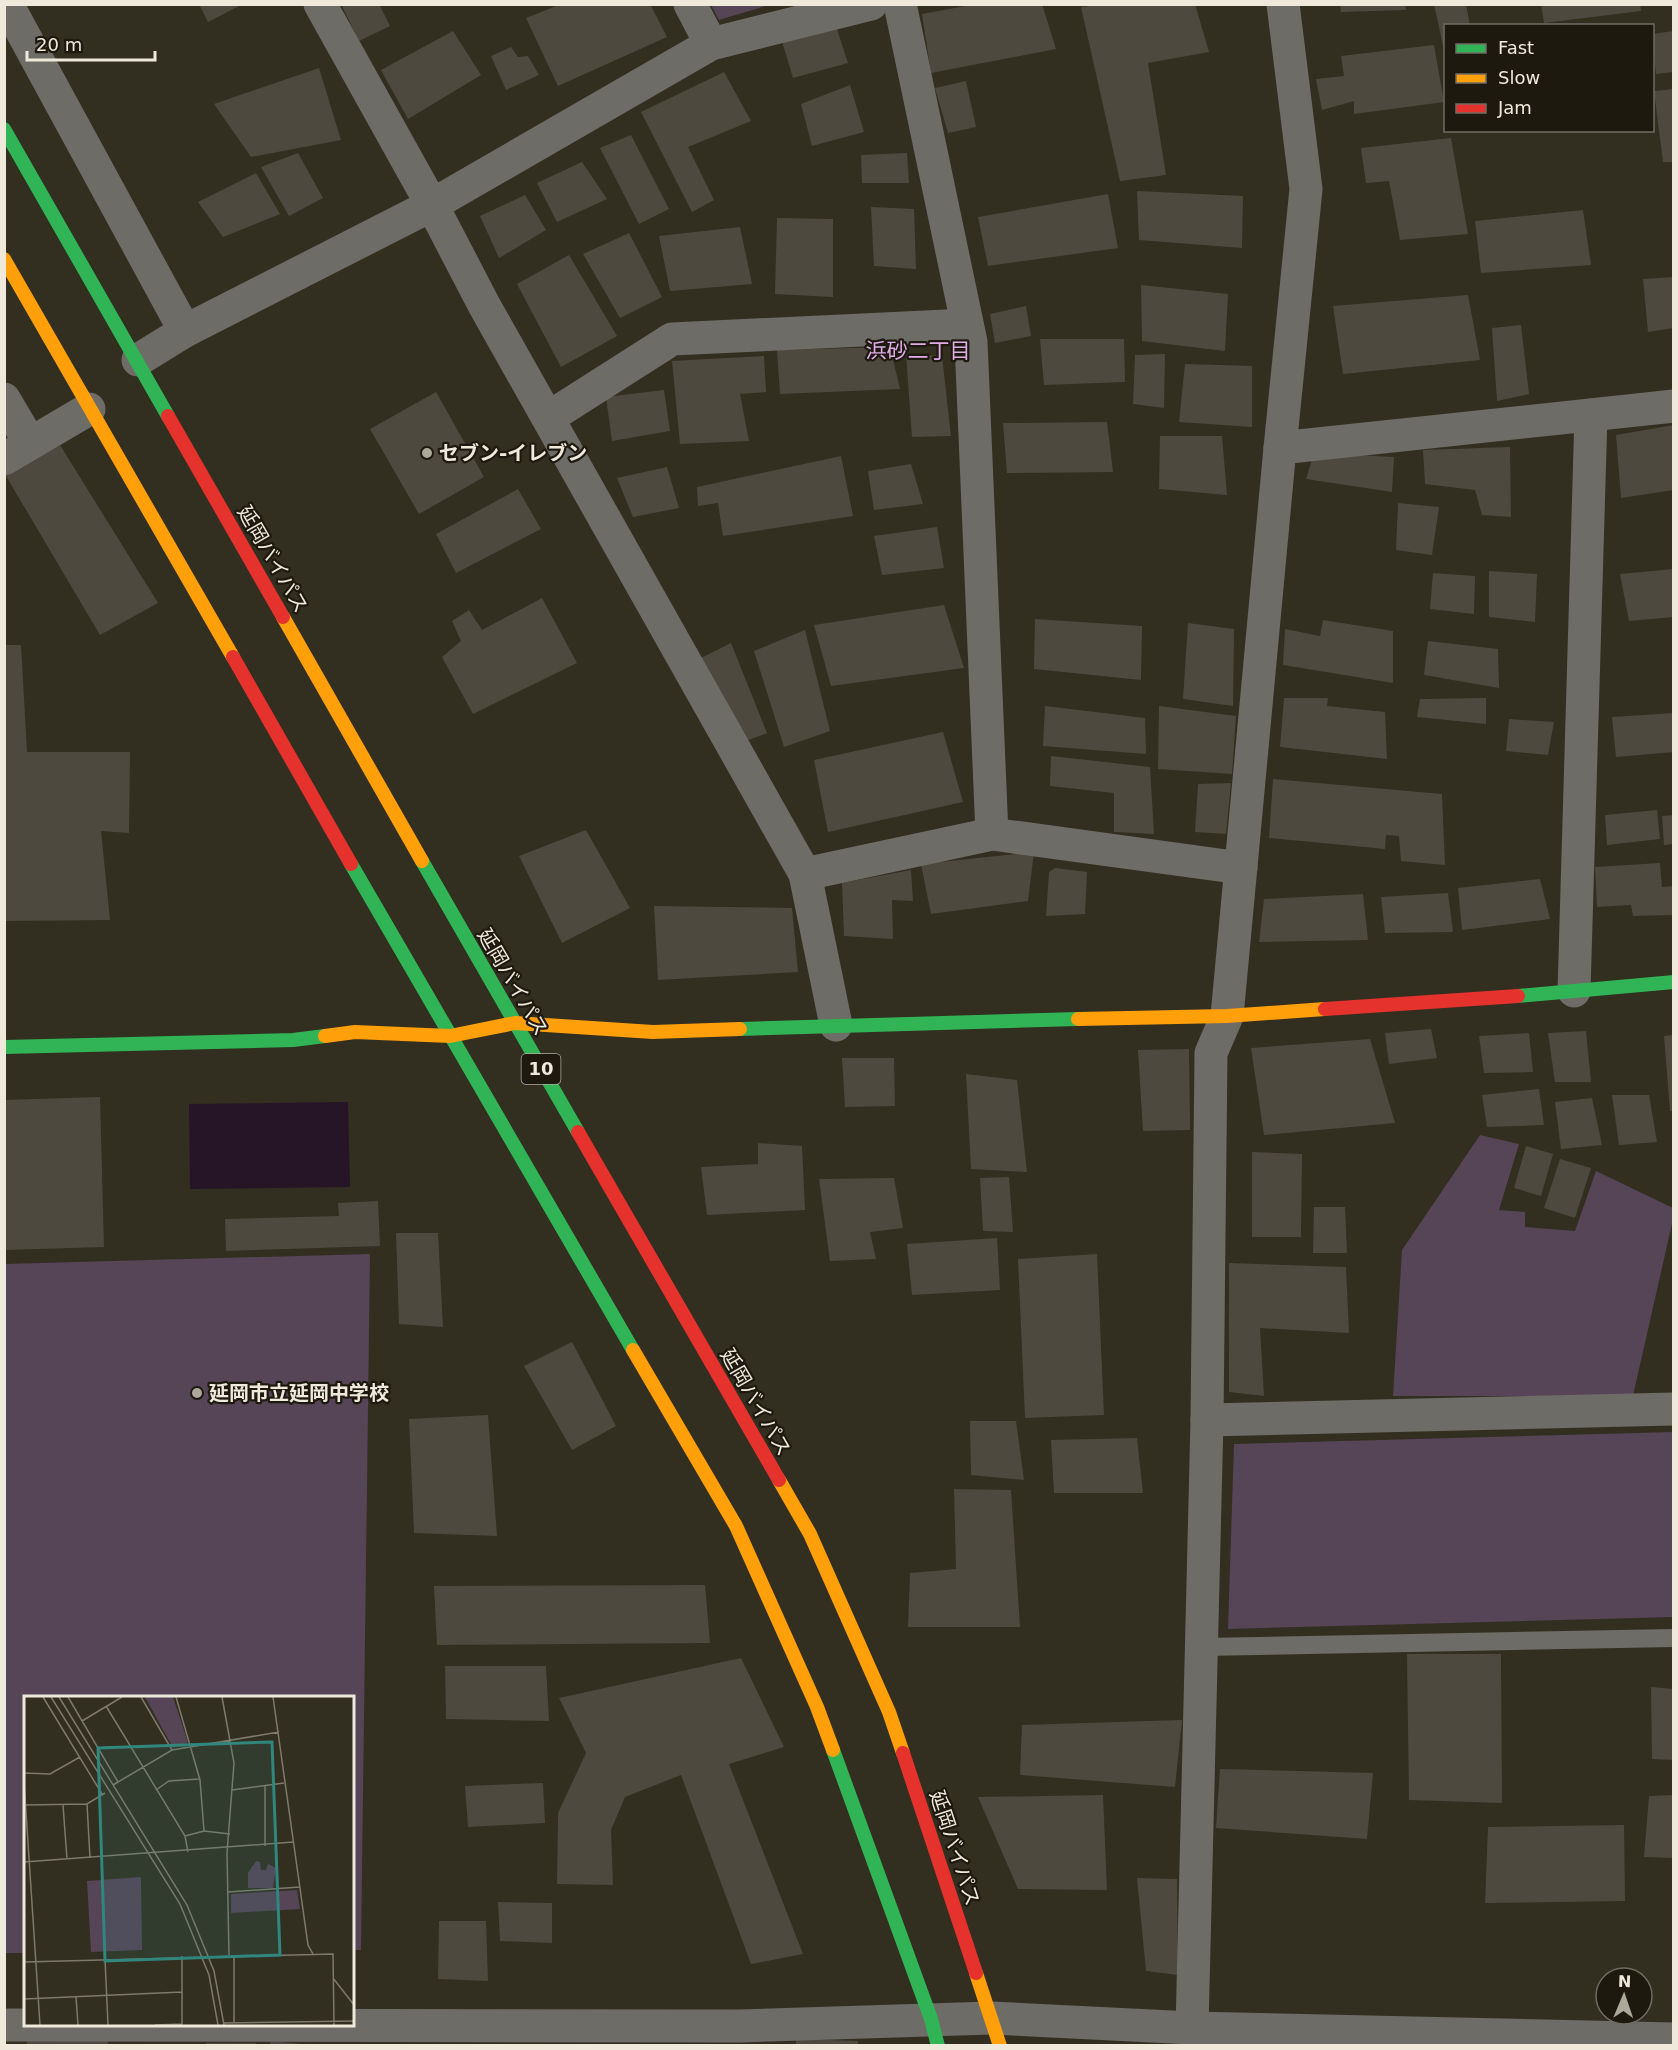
<svg xmlns="http://www.w3.org/2000/svg" width="1678" height="2050" viewBox="0 0 1678 2050" font-family="'DejaVu Sans','Noto Sans JP',sans-serif">
<style>
.green{fill:#564457}
.water{fill:#251526}
.building{fill:#4d493e}
.lines{fill:none;stroke-linecap:round;stroke-linejoin:round}
.lane{stroke:#6e6c66;stroke-width:18}
.street{stroke:#6e6c66;stroke-width:33}
.fast{stroke:#30b455;stroke-width:14}
.slow{stroke:#ff9f0a;stroke-width:14}
.jam{stroke:#e5322d;stroke-width:14}
.poi-dot{fill:#aca89a;stroke:#1d190f;stroke-width:2}
.labels{text-anchor:middle;stroke-width:4.5;stroke-linejoin:round;paint-order:stroke}
.shield{fill:#1d190f;stroke:#afab9e;stroke-width:1.5}
.shield-label{font-size:18px;font-weight:bold;fill:#eee9db}
.poi-label{font-size:20px;font-weight:bold;fill:#eee9db;stroke:#1d190f;text-anchor:start}
.street-label{font-size:20px;fill:#eee9db;stroke:#1d190f}
.neighbourhood-label{font-size:21px;fill:#dface8;stroke:#1d190f}
.inset-road{fill:none;stroke:#7d796b;stroke-width:1.5}
.view{fill:#30877e;fill-opacity:0.15;stroke:#30877e;stroke-width:3}
.inset-edge{fill:none;stroke:#eee9db;stroke-width:3}
</style>
<rect width="100%" height="100%" fill="#322e20"/>
<!-- green -->
<g class="green">
<polygon points="711,5 769,5 719,20"/>
<polygon points="1480,1135 1519,1144 1499,1210 1525,1212 1525,1227 1575,1231 1596,1171 1673,1208 1673,1219 1633,1396 1393,1396 1402,1250"/>
<polygon points="370,1254 361,1950 352,1950 352,1698 26,1698 25,1953 5,1953 5,1264"/>
<polygon points="1673,1432 1673,1617 1228,1629 1234,1444"/>
</g>
<!-- water -->
<polygon class="water" points="348,1102 350,1187 190,1189 189,1104"/>
<!-- building -->
<g class="building">
<polygon points="199,4 243,4 208,22"/>
<polygon points="341,4 379,4 390,26 359,41"/>
<polygon points="561,4 650,4 667,37 558,86 526,18"/>
<polygon points="976,4 1042,4 1056,49 931,73 922,14"/>
<polygon points="1108,4 1195,4 1209,52 1148,63 1166,175 1120,181 1081,7"/>
<polygon points="1340,4 1405,4 1406,10 1341,12"/>
<polygon points="1434,4 1466,4 1470,26 1446,26 1446,59"/>
<polygon points="1541,4 1640,4 1641,11 1544,23"/>
<polygon points="835,23 848,63 793,78 781,38"/>
<polygon points="453,31 481,75 408,119 381,70"/>
<polygon points="1674,31 1674,72 1656,74 1652,34"/>
<polygon points="1434,45 1444,102 1354,114 1354,101 1322,110 1316,79 1344,76 1341,56"/>
<polygon points="511,47 518,57 528,56 539,75 506,90 491,56"/>
<polygon points="319,68 341,140 251,157 214,104"/>
<polygon points="724,72 751,121 688,147 714,200 692,212 641,112"/>
<polygon points="966,81 976,127 948,133 935,88"/>
<polygon points="850,85 864,132 812,146 801,104"/>
<polygon points="1674,89 1674,162 1663,162 1654,91"/>
<polygon points="631,135 669,209 639,224 600,148"/>
<polygon points="1451,138 1468,234 1400,240 1389,181 1366,183 1361,148"/>
<polygon points="298,153 323,198 289,216 261,167"/>
<polygon points="907,153 909,183 862,183 861,155"/>
<polygon points="582,162 607,199 557,222 537,183"/>
<polygon points="256,173 280,214 223,237 198,202"/>
<polygon points="1137,191 1243,196 1242,248 1139,240"/>
<polygon points="1108,194 1118,248 988,266 978,217"/>
<polygon points="525,195 546,230 499,258 480,216"/>
<polygon points="871,207 914,209 916,269 874,266"/>
<polygon points="1583,210 1591,265 1481,273 1475,221"/>
<polygon points="777,218 833,219 833,297 775,294"/>
<polygon points="740,227 752,284 670,291 659,236"/>
<polygon points="629,233 662,297 620,318 583,254"/>
<polygon points="569,255 617,336 561,367 517,284"/>
<polygon points="1674,277 1674,328 1648,332 1643,279"/>
<polygon points="1141,285 1228,294 1225,351 1142,341"/>
<polygon points="1468,295 1480,360 1343,374 1333,306"/>
<polygon points="1026,306 1031,336 995,343 990,314"/>
<polygon points="1521,325 1529,394 1497,401 1492,328"/>
<polygon points="1040,339 1124,339 1125,382 1044,385"/>
<polygon points="890,347 900,389 780,394 777,350"/>
<polygon points="906,354 942,356 951,436 912,437"/>
<polygon points="1165,354 1164,408 1133,404 1135,355"/>
<polygon points="764,356 766,392 740,394 749,441 680,444 672,361"/>
<polygon points="1185,364 1252,366 1252,427 1179,422"/>
<polygon points="664,390 670,431 612,441 606,397"/>
<polygon points="436,392 484,477 419,514 370,429"/>
<polygon points="1107,422 1113,472 1007,473 1003,423"/>
<polygon points="1674,425 1674,490 1621,498 1616,435"/>
<polygon points="1160,436 1222,436 1227,495 1159,489"/>
<polygon points="60,445 158,603 100,635 6,476"/>
<polygon points="1510,447 1511,517 1482,515 1475,490 1425,484 1423,450"/>
<polygon points="1314,453 1394,457 1392,492 1306,479"/>
<polygon points="841,456 853,516 723,536 718,503 698,506 697,487"/>
<polygon points="911,464 923,504 874,510 868,471"/>
<polygon points="667,467 679,508 633,517 617,478"/>
<polygon points="518,489 541,529 456,573 436,534"/>
<polygon points="1398,503 1439,507 1432,555 1396,550"/>
<polygon points="937,527 944,568 882,575 874,536"/>
<polygon points="1674,569 1674,617 1629,621 1620,574"/>
<polygon points="1489,571 1537,574 1535,622 1489,617"/>
<polygon points="1433,573 1475,576 1474,614 1430,609"/>
<polygon points="542,598 577,663 473,714 442,657 461,641 452,621 469,610 482,630"/>
<polygon points="944,605 964,668 831,686 814,625"/>
<polygon points="1035,619 1142,626 1141,680 1034,669"/>
<polygon points="1323,620 1393,631 1393,683 1283,665 1285,629 1320,636"/>
<polygon points="1188,623 1234,629 1233,706 1183,699"/>
<polygon points="805,630 830,731 784,747 754,651"/>
<polygon points="1428,641 1498,649 1499,688 1424,675"/>
<polygon points="731,643 767,733 743,742 699,659"/>
<polygon points="4,645 21,645 27,752 130,752 129,833 101,831 110,920 4,921"/>
<polygon points="1284,698 1328,698 1327,706 1385,712 1387,759 1280,747"/>
<polygon points="1486,698 1486,724 1417,717 1420,699"/>
<polygon points="1045,706 1145,718 1146,754 1043,746"/>
<polygon points="1159,706 1236,716 1232,774 1158,769"/>
<polygon points="1674,713 1674,752 1616,757 1612,717"/>
<polygon points="1509,719 1554,722 1548,755 1506,751"/>
<polygon points="943,732 963,802 828,832 814,760"/>
<polygon points="1051,756 1150,767 1154,834 1114,832 1114,793 1050,786"/>
<polygon points="1273,779 1442,794 1445,865 1401,861 1399,836 1386,835 1385,849 1269,838"/>
<polygon points="1231,783 1226,834 1195,832 1198,784"/>
<polygon points="1657,810 1660,839 1607,845 1605,815"/>
<polygon points="1674,815 1674,844 1664,845 1662,816"/>
<polygon points="586,830 630,908 562,943 519,856"/>
<polygon points="1034,852 1028,901 931,914 921,864"/>
<polygon points="1660,863 1662,887 1674,886 1674,915 1633,916 1631,905 1597,907 1595,867"/>
<polygon points="1055,868 1087,872 1085,914 1046,916 1049,872"/>
<polygon points="911,870 913,901 892,900 893,939 844,936 842,883"/>
<polygon points="1540,879 1550,919 1462,930 1458,888"/>
<polygon points="1448,893 1453,932 1385,933 1381,897"/>
<polygon points="1363,894 1368,940 1259,942 1264,899"/>
<polygon points="654,906 792,908 798,972 658,980"/>
<polygon points="1431,1029 1437,1058 1389,1064 1385,1033"/>
<polygon points="1586,1031 1591,1082 1555,1082 1548,1033"/>
<polygon points="1529,1033 1533,1072 1484,1073 1479,1036"/>
<polygon points="1674,1035 1674,1111 1670,1111 1664,1036"/>
<polygon points="1370,1039 1395,1123 1264,1135 1251,1048"/>
<polygon points="1189,1049 1190,1130 1143,1131 1138,1050"/>
<polygon points="842,1058 894,1058 895,1106 845,1107"/>
<polygon points="966,1074 1017,1080 1027,1172 971,1169"/>
<polygon points="1539,1089 1544,1125 1487,1127 1482,1095"/>
<polygon points="1612,1095 1649,1095 1657,1142 1619,1145"/>
<polygon points="100,1097 104,1247 4,1250 4,1100"/>
<polygon points="1592,1098 1602,1145 1561,1149 1555,1102"/>
<polygon points="758,1143 802,1146 805,1210 707,1215 701,1167 758,1164"/>
<polygon points="1526,1146 1553,1154 1541,1196 1514,1188"/>
<polygon points="1252,1152 1302,1154 1301,1237 1252,1237"/>
<polygon points="1560,1159 1591,1168 1575,1218 1544,1208"/>
<polygon points="1009,1177 1013,1232 983,1231 980,1178"/>
<polygon points="894,1178 903,1228 870,1232 876,1259 830,1261 819,1179"/>
<polygon points="378,1201 380,1246 226,1251 225,1219 339,1216 338,1203"/>
<polygon points="1314,1207 1345,1207 1347,1253 1313,1253"/>
<polygon points="396,1233 438,1233 443,1327 399,1324"/>
<polygon points="997,1238 1000,1290 912,1295 907,1244"/>
<polygon points="1097,1254 1104,1415 1025,1418 1018,1259"/>
<polygon points="1229,1263 1346,1267 1349,1333 1260,1328 1264,1396 1229,1392"/>
<polygon points="572,1342 616,1426 572,1450 524,1366"/>
<polygon points="488,1415 497,1536 414,1533 409,1419"/>
<polygon points="970,1421 1016,1421 1024,1480 971,1475"/>
<polygon points="1137,1438 1143,1493 1054,1493 1051,1440"/>
<polygon points="954,1489 1011,1490 1020,1627 908,1627 910,1573 956,1569"/>
<polygon points="705,1585 710,1643 437,1645 434,1586"/>
<polygon points="1407,1654 1501,1654 1502,1803 1409,1800"/>
<polygon points="741,1658 784,1747 729,1764 803,1954 751,1964 681,1775 625,1797 611,1830 613,1885 557,1884 558,1813 586,1753 559,1698"/>
<polygon points="445,1666 546,1666 549,1721 446,1719"/>
<polygon points="1651,1687 1674,1689 1674,1760 1652,1759"/>
<polygon points="1182,1720 1175,1787 1020,1775 1022,1725"/>
<polygon points="1220,1769 1373,1773 1367,1839 1216,1828"/>
<polygon points="543,1783 545,1823 468,1827 465,1786"/>
<polygon points="1103,1795 1107,1890 1018,1889 978,1797"/>
<polygon points="1674,1795 1674,1858 1644,1857 1649,1796"/>
<polygon points="1624,1825 1625,1901 1485,1903 1488,1827"/>
<polygon points="1137,1878 1177,1879 1178,1975 1146,1971"/>
<polygon points="498,1902 552,1903 552,1943 500,1941"/>
<polygon points="439,1921 486,1921 488,1981 438,1979"/>
<polygon points="107,2034 108,2046 27,2046 26,2037"/>
<polygon points="796,2039 858,2041 858,2046 796,2046"/>
<polygon points="270,2041 302,2044 302,2046 271,2046"/>
<polygon points="206,2043 256,2043 256,2046 207,2046"/>
</g>
<g class="lines">
<!-- lane -->
<polyline class="lane" points="1201,1647 1674,1638"/>
<!-- street -->
<g class="street">
<polyline points="7,4 185,331"/>
<polyline points="320,4 432,205 484,305 805,874 836,1025"/>
<polyline points="690,4 711,44"/>
<polyline points="900,4 971,342 992,834"/>
<polyline points="138,360 185,331 432,205 711,44 871,4"/>
<polyline points="4,399 30,443"/>
<polyline points="548,418 672,339 967,325"/>
<polyline points="1280,448 1674,406"/>
<polyline points="4,459 89,409"/>
<polyline points="805,874 992,834 1241,868"/>
<polyline points="1574,991 1591,415"/>
<polyline points="1207,1420 1674,1409"/>
<polyline points="4,2025 740,2026 991,2018 1192,2028 1674,2039"/>
<polyline points="1192,2028 1207,1420 1211,1053 1227,1016 1280,448 1306,189 1283,4"/>
</g>
<!-- fast -->
<g class="fast">
<polyline points="4,129 168,416"/>
<polyline points="422,861 578,1132"/>
<polyline points="351,864 633,1350"/>
<polyline points="1518,996 1674,982"/>
<polyline points="740,1029 1078,1019"/>
<polyline points="4,1047 293,1040 325,1036"/>
<polyline points="833,1750 931,2019 938,2046"/>
</g>
<!-- slow -->
<g class="slow">
<polyline points="4,259 233,657"/>
<polyline points="283,617 422,861"/>
<polyline points="1078,1019 1227,1016 1325,1009"/>
<polyline points="325,1036 355,1032 450,1036 515,1023 653,1032 740,1029"/>
<polyline points="633,1350 736,1526 817,1707 833,1750"/>
<polyline points="779,1480 810,1534 889,1712 903,1753"/>
<polyline points="976,1973 1000,2046"/>
</g>
<!-- jam -->
<g class="jam">
<polyline points="168,416 283,617"/>
<polyline points="233,657 351,864"/>
<polyline points="1325,1009 1518,996"/>
<polyline points="578,1132 779,1480"/>
<polyline points="903,1753 976,1973"/>
</g>
</g>
<!-- markers -->
<g class="poi-dot">
<circle cx="427" cy="453" r="6"/>
<circle cx="197" cy="1393" r="6"/>
</g>
<g class="labels">
<!-- shield labels -->
<rect class="shield" x="521.5" y="1054" width="39" height="30" rx="4.5"/>
<g class="shield-label">
<text x="541" y="1075">10</text>
</g>
<!-- poi labels -->
<g class="poi-label">
<text x="439" y="460">セブン-イレブン</text>
<text x="209" y="1400">延岡市立延岡中学校</text>
</g>
<!-- street labels -->
<g class="street-label">
<text transform="translate(273 559) rotate(60)" y="7">延岡バイパス</text>
<text transform="translate(513 982) rotate(60)" y="7">延岡バイパス</text>
<text transform="translate(756 1402) rotate(60)" y="7">延岡バイパス</text>
<text transform="translate(955 1848) rotate(72)" y="7">延岡バイパス</text>
</g>
<!-- neighbourhood labels -->
<g class="neighbourhood-label">
<text x="918" y="358">浜砂二丁目</text>
</g>
</g>
<!-- overview -->
<g transform="translate(24 1696)">
<rect width="330" height="330" fill="#322e20"/>
<path d="M121 1H149L164 46 149 52ZM232 165 236 166 237 174H242L244 168 252 172 249 192H224V177ZM117 181 118 254 67 256 63 185ZM273 194 276 213 207 217V198Z" fill="#564457"/>
<path class="inset-road" d="M19 1 78 98M27 1 156 208 185 279 194 329M35 1 163 209 190 275 200 329M44 1 94 86M117 1 148 54M152 1 176 84 180 135M198 1 210 67 203 157 205 259M249 1 284 249 289 258M82 10 161 140 164 156M58 25 98 1M0 77 26 78 56 61M0 86 16 329M89 89 148 54 255 36M241 90V150M132 94 145 85 175 83M208 94 260 87M63 108 66 162M0 109 63 108 81 97M39 109 43 163M161 140 180 135 206 138M0 166 269 146M204 196 276 191M210 259V327M158 260V329M81 263 84 329M0 266 309 258 310 329M309 282 330 309M52 301 54 329M0 303 158 296M200 327 330 325M131 329 158 328"/>
<path class="view" d="M248 46 256 259 81 265 74 52Z"/>
<rect width="330" height="330" class="inset-edge"/>
</g>
<!-- border -->
<rect width="1678" height="2050" fill="none" stroke="#eee9db" stroke-width="12"/>
<!-- legend -->
<rect x="1444" y="24" width="210" height="108" fill="#1d190f" stroke="#716c61" stroke-width="1.5"/>
<rect x="1456" y="44" width="30" height="9" fill="#30b455" stroke="#716c61" stroke-width="1.5"/>
<text x="1498" y="54" font-size="18" fill="#eee9db">Fast</text>
<rect x="1456" y="74" width="30" height="9" fill="#ff9f0a" stroke="#716c61" stroke-width="1.5"/>
<text x="1498" y="84" font-size="18" fill="#eee9db">Slow</text>
<rect x="1456" y="104" width="30" height="9" fill="#e5322d" stroke="#716c61" stroke-width="1.5"/>
<text x="1498" y="114" font-size="18" fill="#eee9db">Jam</text>
<!-- north arrow -->
<g transform="translate(1624 1996) rotate(2)"><circle r="28" fill="#1d190f" stroke="#716c61" stroke-width="1.5"/>
<path d="M0-4.5L10 22L0 15L-10 22Z" fill="#aca89a"/>
<text y="-9" font-size="16" font-weight="bold" text-anchor="middle" fill="#eee9db">N</text>
</g>
<!-- scale -->
<path d="M27 51v9h128v-9" fill="none" stroke="#eee9db" stroke-width="3"/>
<text x="36" y="51" font-size="18" fill="#eee9db" stroke="#1d190f" stroke-width="4.5" paint-order="stroke">20 m</text>
</svg>
